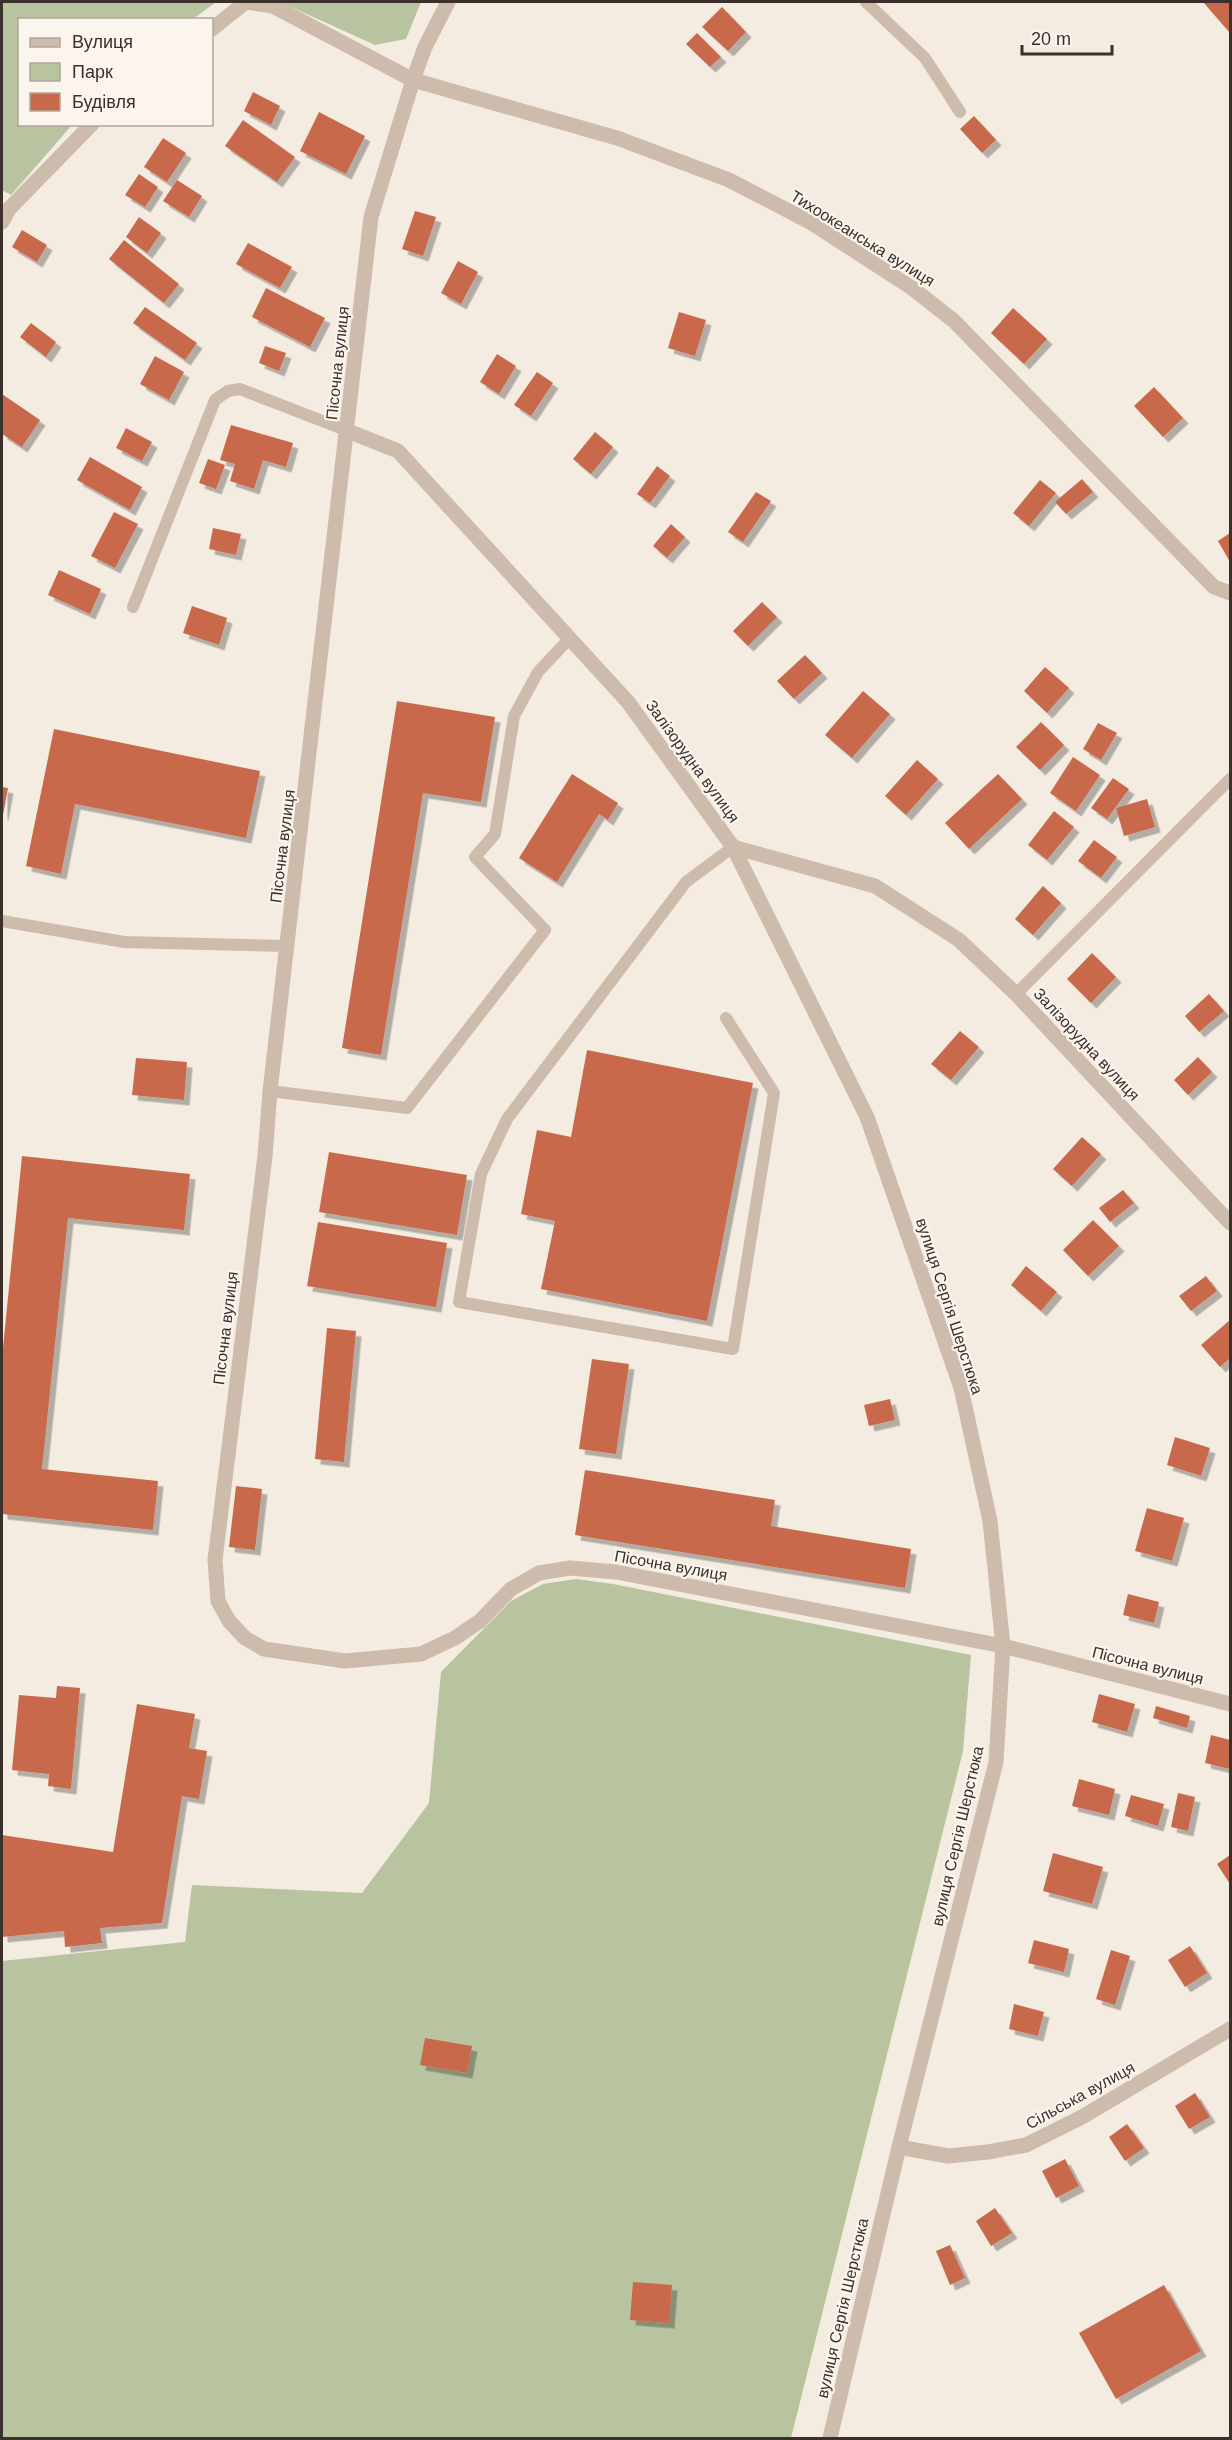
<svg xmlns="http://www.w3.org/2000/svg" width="1232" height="2440" viewBox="0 0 1232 2440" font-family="Arial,sans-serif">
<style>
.green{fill:#b8c4a0}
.building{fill:#c8694b;filter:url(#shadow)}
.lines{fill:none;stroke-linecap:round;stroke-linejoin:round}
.service{stroke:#cdbbac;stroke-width:12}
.minor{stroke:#cdbbac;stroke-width:15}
.labels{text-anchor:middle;stroke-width:4.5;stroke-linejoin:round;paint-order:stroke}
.street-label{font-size:16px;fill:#3b302b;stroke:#fbf5ee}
</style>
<defs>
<filter id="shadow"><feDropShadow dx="5.5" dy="5.5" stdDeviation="0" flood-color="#0004"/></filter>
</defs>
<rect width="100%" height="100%" fill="#f4ebe1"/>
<!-- green -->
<g class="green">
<polygon points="2,2 216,2 193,19 20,20 20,124 72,125 11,195 2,190"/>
<polygon points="280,2 421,2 406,39 375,45"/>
<polygon points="576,1579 613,1584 971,1655 963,1751 791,2438 2,2438 2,1961 185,1942 192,1885 362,1893 429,1803 441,1672 511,1601 543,1584"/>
</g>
<!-- building -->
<g class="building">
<polygon points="1203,2 1230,2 1230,33"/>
<polygon points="722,7 746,32 728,51 702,27"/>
<polygon points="697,33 721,57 710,67 686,44"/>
<polygon points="253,92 280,106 271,125 244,111"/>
<polygon points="319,112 365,136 346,174 300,151"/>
<polygon points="974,116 996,140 982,153 960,129"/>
<polygon points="243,120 295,157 277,182 225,146"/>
<polygon points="163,138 186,153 167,182 144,167"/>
<polygon points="139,174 158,187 145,207 125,195"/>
<polygon points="177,180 202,196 189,217 163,201"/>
<polygon points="415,211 436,217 423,256 402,249"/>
<polygon points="139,217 161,233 147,253 126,237"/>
<polygon points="22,230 47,245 37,262 12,247"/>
<polygon points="124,240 179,284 164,303 109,259"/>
<polygon points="248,243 292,267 280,288 236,264"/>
<polygon points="458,261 478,272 461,304 441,293"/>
<polygon points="266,288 325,318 310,347 252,317"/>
<polygon points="145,307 197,343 185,360 133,323"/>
<polygon points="1013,308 1047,339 1024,364 991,333"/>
<polygon points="679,312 706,320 695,356 668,348"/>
<polygon points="31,323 56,342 46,357 20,337"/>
<polygon points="265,346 286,353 279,371 259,363"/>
<polygon points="497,354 516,366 499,394 480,382"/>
<polygon points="155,356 184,372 169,400 140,384"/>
<polygon points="537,372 553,383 531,416 514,405"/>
<polygon points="1154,387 1183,418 1163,437 1134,406"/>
<polygon points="2,394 40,420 22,447 2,434"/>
<polygon points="231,425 293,443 286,467 263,460 254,489 230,481 235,464 220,460"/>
<polygon points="126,428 152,442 142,461 116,448"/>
<polygon points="595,432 613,447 591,474 573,459"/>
<polygon points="90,457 142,487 130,510 77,480"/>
<polygon points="208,459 225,465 216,489 199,483"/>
<polygon points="657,466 670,476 650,503 637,494"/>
<polygon points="1082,479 1093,492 1066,514 1055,502"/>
<polygon points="1040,480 1056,493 1029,526 1013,513"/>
<polygon points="756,492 771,501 743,542 728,532"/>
<polygon points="114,512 138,524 115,568 91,556"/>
<polygon points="671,524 685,537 667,558 653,546"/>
<polygon points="213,528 241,534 236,555 209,549"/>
<polygon points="1230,533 1230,562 1218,541"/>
<polygon points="59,570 101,589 90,614 48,595"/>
<polygon points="762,602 777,617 748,646 733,631"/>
<polygon points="192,606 227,618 219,645 183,633"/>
<polygon points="805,655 822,673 794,699 777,681"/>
<polygon points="1045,667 1069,688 1047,713 1024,691"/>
<polygon points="863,691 890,714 852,758 825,735"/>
<polygon points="397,701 495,717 481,802 423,793 381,1055 342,1048"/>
<polygon points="1041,722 1064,745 1040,770 1016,747"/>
<polygon points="1098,723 1117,733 1101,760 1083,749"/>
<polygon points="54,729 260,771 246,838 75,804 61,874 26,866"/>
<polygon points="1073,757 1100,775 1076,811 1050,793"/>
<polygon points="917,760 938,779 906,815 885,796"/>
<polygon points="572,774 618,803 608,820 599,814 557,882 519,858"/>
<polygon points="998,774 1022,799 969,849 945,823"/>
<polygon points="1113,778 1129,789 1107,819 1091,808"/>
<polygon points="2,787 8,788 3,815 2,815"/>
<polygon points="1147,799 1155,827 1124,836 1116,808"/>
<polygon points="1054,811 1074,827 1047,860 1028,845"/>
<polygon points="1094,840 1117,857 1101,878 1078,861"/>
<polygon points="1043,886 1061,903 1033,935 1015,919"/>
<polygon points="1092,953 1116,977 1091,1003 1067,979"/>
<polygon points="1209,994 1224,1011 1199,1032 1185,1016"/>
<polygon points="960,1031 979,1047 951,1080 931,1064"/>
<polygon points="587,1050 753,1083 707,1321 541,1289 555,1221 521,1214 537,1130 571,1137"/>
<polygon points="1198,1057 1212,1072 1188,1095 1174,1080"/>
<polygon points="136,1058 187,1062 184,1100 132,1095"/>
<polygon points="1082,1137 1101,1154 1072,1186 1053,1169"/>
<polygon points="329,1152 467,1175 457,1235 319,1212"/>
<polygon points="22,1156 190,1174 184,1230 68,1218 42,1469 158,1481 153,1530 2,1514 2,1358"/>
<polygon points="1123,1190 1134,1203 1110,1222 1099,1208"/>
<polygon points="1093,1220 1119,1246 1088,1276 1063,1250"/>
<polygon points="318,1222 447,1243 436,1307 307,1286"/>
<polygon points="1026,1266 1057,1292 1041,1311 1011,1285"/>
<polygon points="1206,1276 1217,1291 1191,1311 1179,1296"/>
<polygon points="1230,1320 1230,1358 1220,1367 1201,1345"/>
<polygon points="327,1328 356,1331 344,1462 315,1459"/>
<polygon points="592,1359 629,1364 616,1454 579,1449"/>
<polygon points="890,1399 895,1420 869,1426 864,1405"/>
<polygon points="1175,1437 1210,1448 1201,1476 1167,1465"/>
<polygon points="585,1470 775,1500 771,1526 911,1549 905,1588 575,1535"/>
<polygon points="236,1486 262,1489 255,1550 229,1547"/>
<polygon points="1147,1508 1184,1518 1172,1561 1135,1551"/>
<polygon points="1128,1594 1159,1602 1154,1623 1123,1615"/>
<polygon points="57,1686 80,1688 71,1789 48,1786 49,1774 12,1770 19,1695 56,1698"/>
<polygon points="1099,1694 1135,1704 1127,1732 1092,1722"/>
<polygon points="137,1704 195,1714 189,1748 207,1751 199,1799 182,1796 162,1923 100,1928 102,1943 65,1947 64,1931 2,1937 2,1835 113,1852"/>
<polygon points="1156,1706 1190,1716 1187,1728 1153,1718"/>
<polygon points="1211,1735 1230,1740 1230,1769 1205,1763"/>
<polygon points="1079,1779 1115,1789 1109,1815 1072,1806"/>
<polygon points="1178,1793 1195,1797 1188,1831 1171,1827"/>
<polygon points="1131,1795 1164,1804 1158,1826 1125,1816"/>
<polygon points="1053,1853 1103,1867 1092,1904 1043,1891"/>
<polygon points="1230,1855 1230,1884 1217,1864"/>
<polygon points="1034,1940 1069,1949 1064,1972 1028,1963"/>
<polygon points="1190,1946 1207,1973 1185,1987 1168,1960"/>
<polygon points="1111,1950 1130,1956 1115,2005 1096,1999"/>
<polygon points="1014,2004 1044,2012 1038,2036 1009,2029"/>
<polygon points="425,2038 472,2046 467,2073 420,2065"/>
<polygon points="1195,2093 1210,2117 1189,2129 1175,2106"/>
<polygon points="1127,2124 1144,2148 1125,2161 1109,2137"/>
<polygon points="1065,2159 1079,2186 1056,2198 1042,2171"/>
<polygon points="995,2208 1012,2233 991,2246 976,2221"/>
<polygon points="950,2245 965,2278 950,2285 936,2251"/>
<polygon points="633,2282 672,2285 669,2323 630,2320"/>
<polygon points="1164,2285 1201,2351 1116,2399 1079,2333"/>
</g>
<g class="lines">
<!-- service -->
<g class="service">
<polyline points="866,2 925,58 960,112"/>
<polyline points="133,607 215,400 228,391 240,389 348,431"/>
<polyline points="2,921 124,942 288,946"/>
<polyline points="1016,994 1230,779"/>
<polyline points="726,1018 774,1093 733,1349 459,1302 481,1174 507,1119 686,882 733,847"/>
<polyline points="270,1091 407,1108 545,930 475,857 495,834 514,716 538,672 569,639"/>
</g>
<!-- minor -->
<g class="minor">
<polyline points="448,2 425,47 413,80 371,217 270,1091 265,1156 215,1560 218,1601 229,1621 245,1638 264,1649 345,1661 421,1654 455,1638 480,1621 511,1589 539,1573 570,1568 616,1572 1003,1646 1230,1704"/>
<polyline points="212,29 246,2 273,6 413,80 617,138 729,180 810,222 912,288 954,321 1214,587 1230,593"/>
<polyline points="2,222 9,209 92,124"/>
<polyline points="348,431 398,451 628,702 733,847 875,886 959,940 1016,994 1230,1223"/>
<polyline points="733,847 867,1117 961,1388 990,1521 1003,1646 996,1762 899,2147 830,2438"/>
<polyline points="899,2147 948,2156 988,2152 1026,2145 1082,2117 1230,2029"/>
</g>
</g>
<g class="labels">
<!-- street labels -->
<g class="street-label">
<text transform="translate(863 238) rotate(32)" y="6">Тихоокеанська вулиця</text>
<text transform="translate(337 363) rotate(-84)" y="6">Пісочна вулиця</text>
<text transform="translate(693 761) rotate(54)" y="6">Залізорудна вулиця</text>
<text transform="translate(282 846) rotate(-83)" y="6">Пісочна вулиця</text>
<text transform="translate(1087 1044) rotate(47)" y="6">Залізорудна вулиця</text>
<text transform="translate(950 1306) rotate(72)" y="6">вулиця Сергія Шерстюка</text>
<text transform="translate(225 1328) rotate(-83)" y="6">Пісочна вулиця</text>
<text transform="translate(671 1565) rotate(10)" y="6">Пісочна вулиця</text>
<text transform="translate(1148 1665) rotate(14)" y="6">Пісочна вулиця</text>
<text transform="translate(957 1836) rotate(-77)" y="6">вулиця Сергія Шерстюка</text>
<text transform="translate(1080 2095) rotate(-29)" y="6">Сільська вулиця</text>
<text transform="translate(842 2308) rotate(-77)" y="6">вулиця Сергія Шерстюка</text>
</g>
</g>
<!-- border -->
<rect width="1232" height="2440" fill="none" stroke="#3b302b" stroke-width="6"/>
<!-- legend -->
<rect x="18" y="18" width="195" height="108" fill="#fbf5ee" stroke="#aea6a0" stroke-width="1.5"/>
<rect x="30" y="38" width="30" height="9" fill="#cdbbac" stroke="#aea6a0" stroke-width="1.5"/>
<text x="72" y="48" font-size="18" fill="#3b302b">Вулиця</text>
<rect x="30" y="63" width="30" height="18" fill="#b8c4a0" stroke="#aea6a0" stroke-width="1.5"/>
<text x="72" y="78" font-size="18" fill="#3b302b">Парк</text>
<rect x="30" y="93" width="30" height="18" fill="#c8694b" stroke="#aea6a0" stroke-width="1.5"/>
<text x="72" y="108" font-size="18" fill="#3b302b">Будівля</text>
<!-- scale -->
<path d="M1022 45v9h90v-9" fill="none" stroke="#3b302b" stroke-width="3"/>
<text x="1031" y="45" font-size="18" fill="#3b302b" stroke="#fbf5ee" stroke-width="4.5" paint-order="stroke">20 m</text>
</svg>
